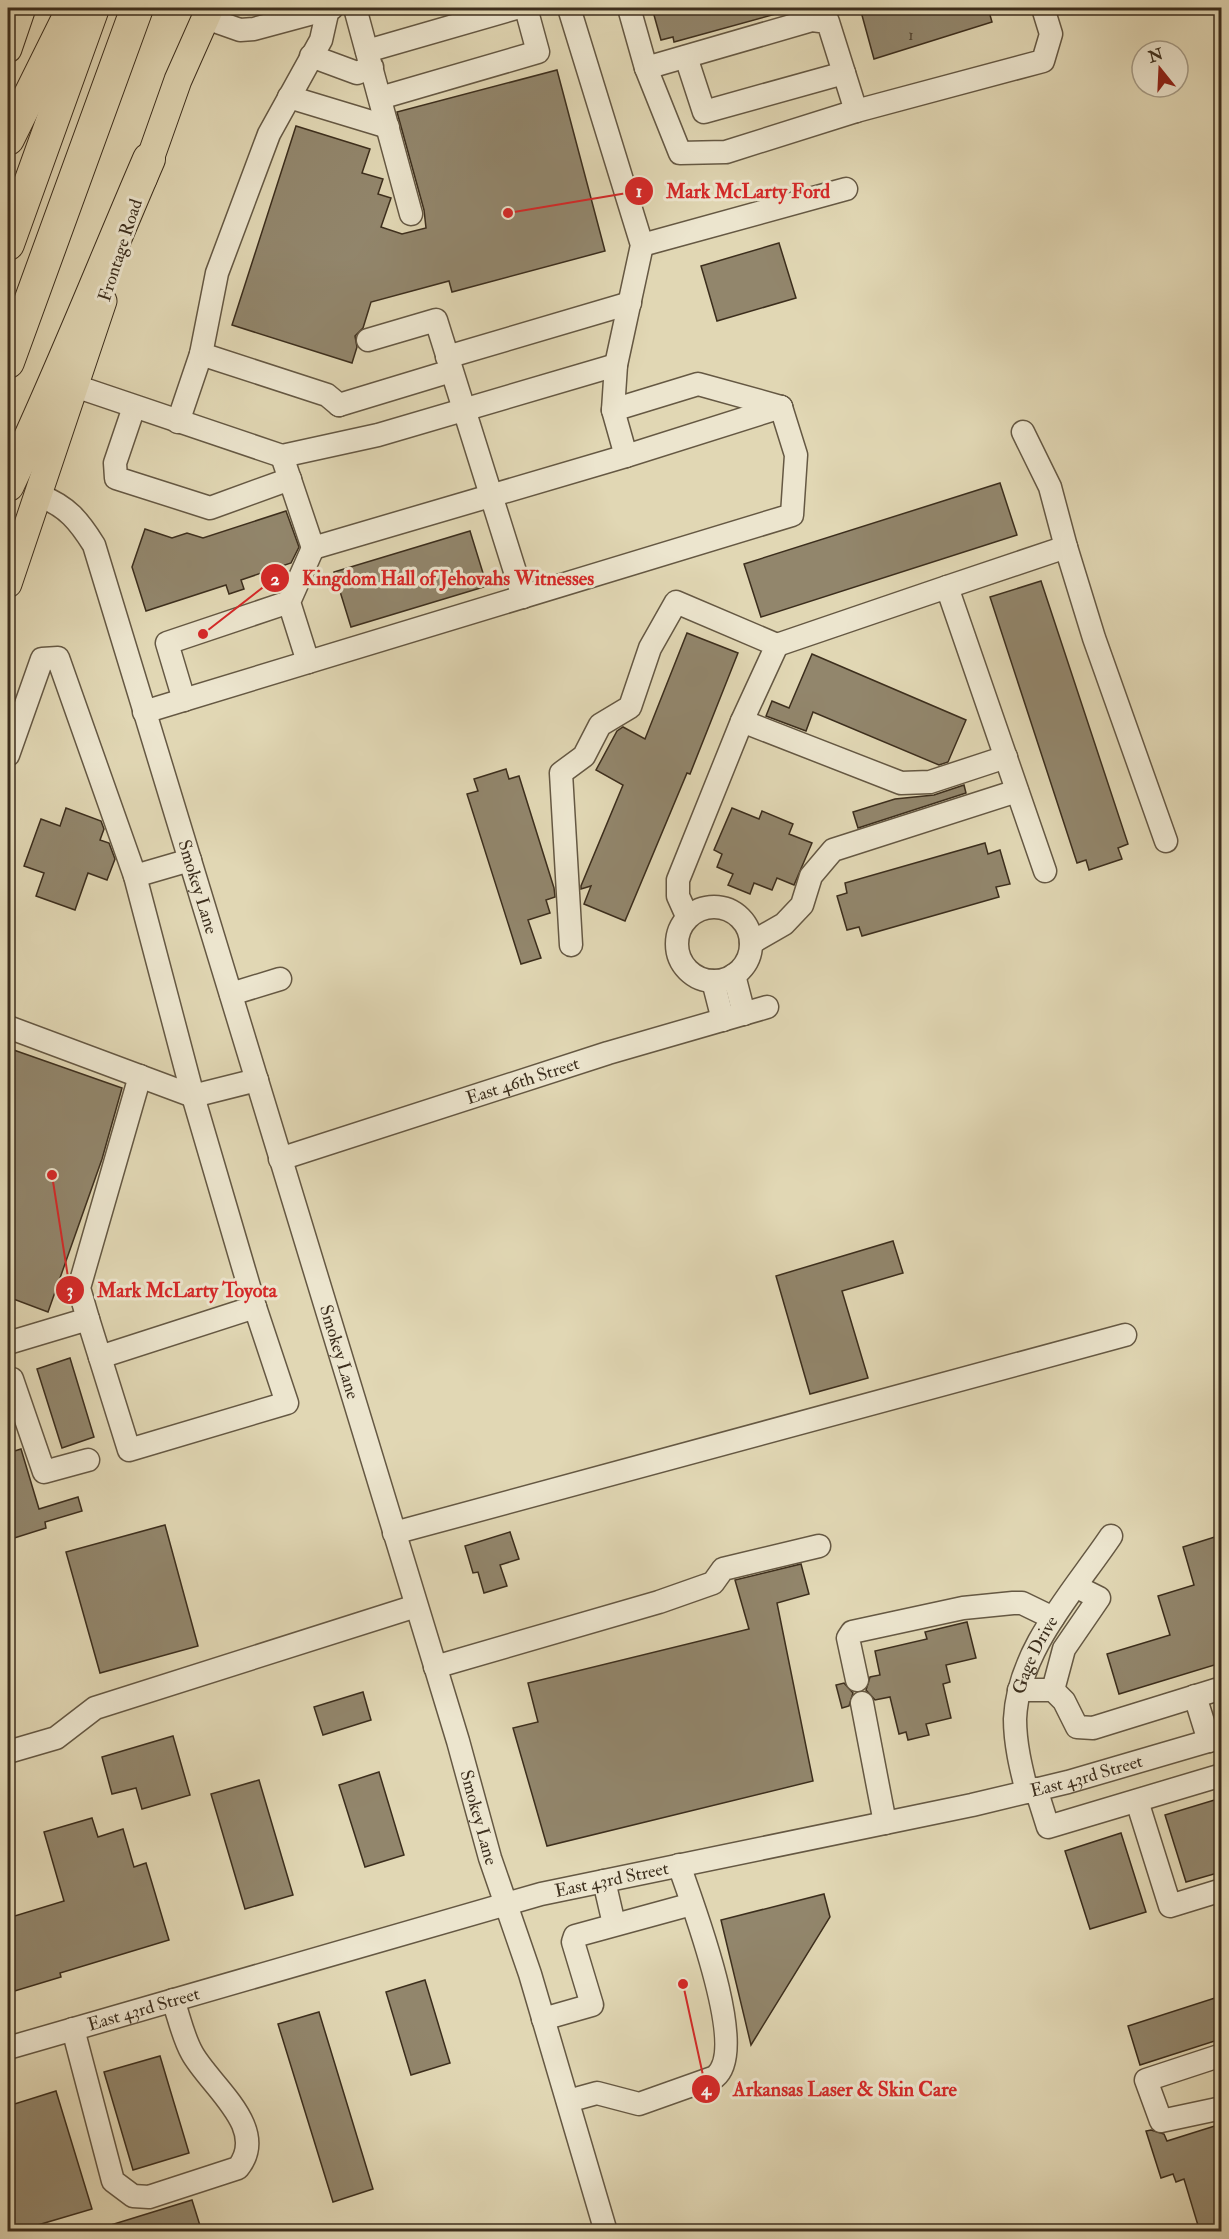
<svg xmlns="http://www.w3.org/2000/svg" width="1229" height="2239" viewBox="0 0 1229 2239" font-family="'IM FELL Double Pica',serif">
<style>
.building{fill:#92866c;stroke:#3c2e1d;stroke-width:1.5}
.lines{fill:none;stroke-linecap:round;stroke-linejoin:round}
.minor-casing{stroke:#655843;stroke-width:25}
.major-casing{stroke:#3c2e1d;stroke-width:29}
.highway-casing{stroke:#3c2e1d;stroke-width:34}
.minor{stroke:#ece5ce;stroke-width:22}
.major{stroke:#e1d7b4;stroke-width:27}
.highway{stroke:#e1d7b4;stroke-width:32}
.labels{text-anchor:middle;stroke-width:6;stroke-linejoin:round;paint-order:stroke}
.number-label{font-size:15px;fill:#524431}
.street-label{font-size:18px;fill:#3c2e1d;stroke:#ece5ce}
.leader{fill:none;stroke:#d62828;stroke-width:2}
.callout-dot{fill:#d62828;stroke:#ece5ce;stroke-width:2}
.mark-label{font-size:18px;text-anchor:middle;font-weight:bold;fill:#fff}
.callout-label{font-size:20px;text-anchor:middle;font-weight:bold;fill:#d62828;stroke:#ece5ce;stroke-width:6;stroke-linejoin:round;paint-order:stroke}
</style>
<rect width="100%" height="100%" fill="#e1d7b4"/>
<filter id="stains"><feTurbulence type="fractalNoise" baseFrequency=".00333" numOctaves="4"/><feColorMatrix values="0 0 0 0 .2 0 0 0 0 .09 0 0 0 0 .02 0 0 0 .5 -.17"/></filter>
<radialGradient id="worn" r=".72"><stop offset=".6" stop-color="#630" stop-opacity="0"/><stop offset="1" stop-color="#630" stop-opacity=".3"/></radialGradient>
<!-- building -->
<g class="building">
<polygon points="652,8 783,8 783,12 674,42 673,37 661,40"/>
<polygon points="860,8 988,8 992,22 874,59"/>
<polygon points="557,70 605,251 452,292 449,281 371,302 363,328 355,336 357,347 352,363 232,325 296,126 370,149 362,173 383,179 378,194 391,198 381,227 402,234 426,228 424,210 397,112"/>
<polygon points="779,243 796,298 717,321 701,266"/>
<polygon points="1000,483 1017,535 761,617 744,564"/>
<polygon points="286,511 299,547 291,563 241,580 244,589 229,594 226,585 146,611 132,567 145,529 172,538 187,533 203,538"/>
<polygon points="470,531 487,586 351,627 334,572"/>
<polygon points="1041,581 1128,844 1118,848 1122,859 1089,870 1086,860 1077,863 990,597"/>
<polygon points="687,633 738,653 690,774 687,773 625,921 584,904 591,886 581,889 581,886 623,785 596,770 617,731 623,727 645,739"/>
<polygon points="812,654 966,720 948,762 939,765 813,712 806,731 766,716 772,701 789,708"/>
<polygon points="506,769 509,779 519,776 554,888 555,897 546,900 550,913 528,920 541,958 521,964 467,794 478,791 474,779"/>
<polygon points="964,785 966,793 858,828 853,812 895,799 934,795"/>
<polygon points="66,808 101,821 104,829 100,840 109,843 115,859 107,880 88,873 75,910 36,896 44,873 24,866 41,819 60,826"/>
<polygon points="732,808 759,819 762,811 793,824 789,834 812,843 794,885 777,878 772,890 754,883 750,894 728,885 733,874 717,867 722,854 714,850"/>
<polygon points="985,843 988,854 1000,850 1010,884 996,887 999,897 862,936 859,927 847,930 837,896 847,893 845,883"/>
<polygon points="8,1048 122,1088 102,1159 48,1312 8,1297"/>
<polygon points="893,1241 903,1273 842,1291 868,1378 810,1394 776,1276"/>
<polygon points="70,1358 94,1437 62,1448 37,1369"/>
<polygon points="21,1449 39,1509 78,1497 82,1511 45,1522 46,1528 8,1540 8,1453"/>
<polygon points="165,1525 198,1646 100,1673 66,1552"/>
<polygon points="510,1532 519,1559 500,1565 507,1586 484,1593 478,1572 473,1573 465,1546"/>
<polygon points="1221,1535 1221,1663 1119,1694 1107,1654 1170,1635 1158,1596 1194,1585 1183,1547"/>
<polygon points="801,1564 809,1594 777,1603 813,1781 547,1846 513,1728 538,1722 528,1683 749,1629 735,1580"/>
<polygon points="967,1622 976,1658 946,1665 950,1682 943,1684 951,1718 926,1724 929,1735 908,1740 906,1732 899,1734 890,1697 875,1700 866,1690 870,1677 880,1675 875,1651 927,1639 925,1632"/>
<polygon points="844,1683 853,1693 849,1706 842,1708 836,1685"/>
<polygon points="363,1692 371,1720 323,1735 314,1707"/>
<polygon points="173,1736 190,1795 142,1809 136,1788 112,1794 102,1757"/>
<polygon points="379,1772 404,1855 365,1867 339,1785"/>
<polygon points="259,1780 293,1895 245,1909 211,1794"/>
<polygon points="1221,1798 1221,1872 1186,1882 1165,1815"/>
<polygon points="92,1818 98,1837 123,1829 134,1867 146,1863 169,1940 60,1973 61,1977 8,1993 8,1918 64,1901 44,1832"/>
<polygon points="1121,1833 1146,1912 1090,1929 1065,1851"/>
<polygon points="824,1894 830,1917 751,2045 721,1920"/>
<polygon points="425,1980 450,2063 411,2075 386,1992"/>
<polygon points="1221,1996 1221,2039 1140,2065 1128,2026"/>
<polygon points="319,2012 373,2189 333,2202 278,2024"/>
<polygon points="160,2056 189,2153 133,2170 104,2072"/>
<polygon points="56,2091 92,2209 14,2232 8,2211 8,2106"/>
<polygon points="1221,2124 1221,2232 1200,2232 1184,2179 1176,2182 1173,2174 1161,2178 1146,2131 1151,2130 1164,2134 1167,2141"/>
<polygon points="192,2200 202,2232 102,2232 101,2228"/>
</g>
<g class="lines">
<defs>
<g id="minor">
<polyline points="355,8 411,214"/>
<polyline points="569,8 642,245 616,365 613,410 626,456"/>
<polyline points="629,8 646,68 680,153 726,152 856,111 1043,61 1051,34 1043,8"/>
<polyline points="206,18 240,30 254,29 332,8"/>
<polyline points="367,51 516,8"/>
<polyline points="311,56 357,73 372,67"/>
<polyline points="686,57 704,112 844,73"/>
<polyline points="646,68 812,20 828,22 856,111"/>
<polyline points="289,97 388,127"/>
<polyline points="380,98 538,52 526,8"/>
<polyline points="642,245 846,189"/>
<polyline points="368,340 436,320 523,597"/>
<polyline points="201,354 327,395 339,405"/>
<polyline points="447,357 630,303"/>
<polyline points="75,386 282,456 378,435 616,365"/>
<polyline points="339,405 451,371"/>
<polyline points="134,407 115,463 116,478 210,508 290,479"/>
<polyline points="613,410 698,384 781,407"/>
<polyline points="178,422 201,354 217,273 269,134 321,40 328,9"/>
<polyline points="1023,432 1050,487 1066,547"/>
<polyline points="282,456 313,548 626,456 781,407"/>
<path id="s1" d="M40 496C67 506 79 521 94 545L458 1741 490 1858 530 1974 606 2232"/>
<polyline points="947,587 1066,547 1094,638 1166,841"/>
<polyline points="777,645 947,587 1045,871"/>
<polyline points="308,662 289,602 313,548"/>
<polyline points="184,700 167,643 289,602"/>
<polyline points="144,712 792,515 796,455 781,407"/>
<polyline points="742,721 901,783 930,782 1006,757"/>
<polyline points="8,755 42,659 58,658 135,876 193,1096 255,1307 287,1403 129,1450 88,1319 8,1343"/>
<polyline points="135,876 190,860"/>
<circle cx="714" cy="944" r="37"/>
<polyline points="751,943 784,924 802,905 811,876 833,850 1017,791"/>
<polyline points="571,945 561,773 584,756 600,725 630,707 650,648 676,602 777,645 742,721 678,880 678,896 687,916"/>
<polyline points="734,975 744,1014"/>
<polyline points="713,981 723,1020"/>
<polyline points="231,994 280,979"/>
<polyline points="8,1027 193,1096 257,1080"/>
<path id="s2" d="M280 1159 608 1053 767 1007"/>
<polyline points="88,1319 79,1288 140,1076"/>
<polyline points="100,1357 255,1307"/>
<polyline points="8,1380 12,1379 44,1472 88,1460"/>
<polyline points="394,1533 1125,1335"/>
<polyline points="435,1667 659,1602 713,1583 723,1569 819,1546"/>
<polyline points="857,1680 848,1638 852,1632 963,1608 1013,1603 1022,1603 1053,1618"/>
<polyline points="1019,1690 1053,1690 1064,1701 1077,1727 1093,1728 1222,1688"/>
<polyline points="1053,1690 1064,1649 1099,1598 1077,1587"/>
<polyline points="1195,1696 1209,1741"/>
<polyline points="862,1703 885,1823"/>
<polyline points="8,1752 56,1738 95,1708 416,1606"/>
<polyline points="1036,1789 1048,1827 1222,1775"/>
<path id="s3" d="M1027 1792C1021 1768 1015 1744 1015 1719 1018 1650 1074 1591 1111 1536"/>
<polyline points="1137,1801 1170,1906 1222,1890"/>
<polyline points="604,1881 614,1924"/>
<polyline points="543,2019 592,2005 573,1942 575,1936 692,1904"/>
<path d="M73 2029 113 2181 133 2196 149 2197 238 2168C270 2128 210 2086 192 2053 183 2037 179 2017 173 2000"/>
<path id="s4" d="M8 2048 541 1894 972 1805 1068 1782 1222 1737"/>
<polyline points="1222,2055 1146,2080 1161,2121 1222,2108"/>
<path d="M568 2101 597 2093 639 2104 715 2077C749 2050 692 1903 679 1865"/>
</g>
<g id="major">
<polyline points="8,49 22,8"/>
<polyline points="143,179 178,80 210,8"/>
<polyline points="8,584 103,301"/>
</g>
<g id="highway">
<polyline points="8,139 73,8"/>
<polyline points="8,244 93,8"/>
<polyline points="8,362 137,8"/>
<path d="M8 485C59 378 102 268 149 159"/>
</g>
</defs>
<!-- minor casing -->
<use href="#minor" class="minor-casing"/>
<!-- major casing -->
<use href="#major" class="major-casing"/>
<!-- highway casing -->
<use href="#highway" class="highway-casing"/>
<!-- minor -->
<use href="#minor" class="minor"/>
<!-- major -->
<use href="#major" class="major"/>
<!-- highway -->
<use href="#highway" class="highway"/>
</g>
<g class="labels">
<!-- number labels -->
<g class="number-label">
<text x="911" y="40">1</text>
</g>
<!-- street labels -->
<g class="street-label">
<text transform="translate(120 250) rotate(-72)" y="6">Frontage Road</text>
<text dy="6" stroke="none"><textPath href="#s1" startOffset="432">Smokey Lane</textPath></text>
<text dy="6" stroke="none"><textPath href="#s2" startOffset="255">East 46th Street</textPath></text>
<text dy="6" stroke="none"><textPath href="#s1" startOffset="918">Smokey Lane</textPath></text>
<text dy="6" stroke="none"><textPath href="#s3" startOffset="142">Gage Drive</textPath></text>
<text dy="6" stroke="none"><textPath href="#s4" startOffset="1113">East 43rd Street</textPath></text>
<text dy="6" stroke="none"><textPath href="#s1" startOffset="1404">Smokey Lane</textPath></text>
<text dy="6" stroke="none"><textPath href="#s4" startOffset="627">East 43rd Street</textPath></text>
<text dy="6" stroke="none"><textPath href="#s4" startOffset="141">East 43rd Street</textPath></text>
</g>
</g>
<!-- callouts -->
<path class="leader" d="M508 213L639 191M203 634L275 578M52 1175L70 1290M683 1984L706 2089"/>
<g class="callout-dot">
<circle cx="508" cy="213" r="6"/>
<circle cx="203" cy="634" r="6"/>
<circle cx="52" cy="1175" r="6"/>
<circle cx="683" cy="1984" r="6"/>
<circle cx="639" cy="191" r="15"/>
<circle cx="275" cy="578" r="15"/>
<circle cx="70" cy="1290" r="15"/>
<circle cx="706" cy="2089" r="15"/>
</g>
<g class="mark-label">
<text x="639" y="197">1</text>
<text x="275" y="585">2</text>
<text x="70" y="1296">3</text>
<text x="706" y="2095">4</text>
</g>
<g class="callout-label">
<text x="748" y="198">Mark McLarty Ford</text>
<text x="448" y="585">Kingdom Hall of Jehovahs Witnesses</text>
<text x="187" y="1297">Mark McLarty Toyota</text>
<text x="845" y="2096">Arkansas Laser &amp; Skin Care</text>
</g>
<!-- margin -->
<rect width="1229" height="2239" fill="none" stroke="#e1d7b4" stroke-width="30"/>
<rect x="9" y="9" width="1211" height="2221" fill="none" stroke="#3c2e1d" stroke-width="3"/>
<rect x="15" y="15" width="1199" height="2209" fill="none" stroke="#3c2e1d" stroke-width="1.5"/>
<!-- north arrow -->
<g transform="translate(1160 69) rotate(342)"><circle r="28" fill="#ece5ce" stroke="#a69c87" stroke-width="1.5"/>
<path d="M0-4.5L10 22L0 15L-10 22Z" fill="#8f2418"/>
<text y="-9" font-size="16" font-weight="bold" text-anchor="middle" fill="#3c2e1d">N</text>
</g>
<rect width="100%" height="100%" filter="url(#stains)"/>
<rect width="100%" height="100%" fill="url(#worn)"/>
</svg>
